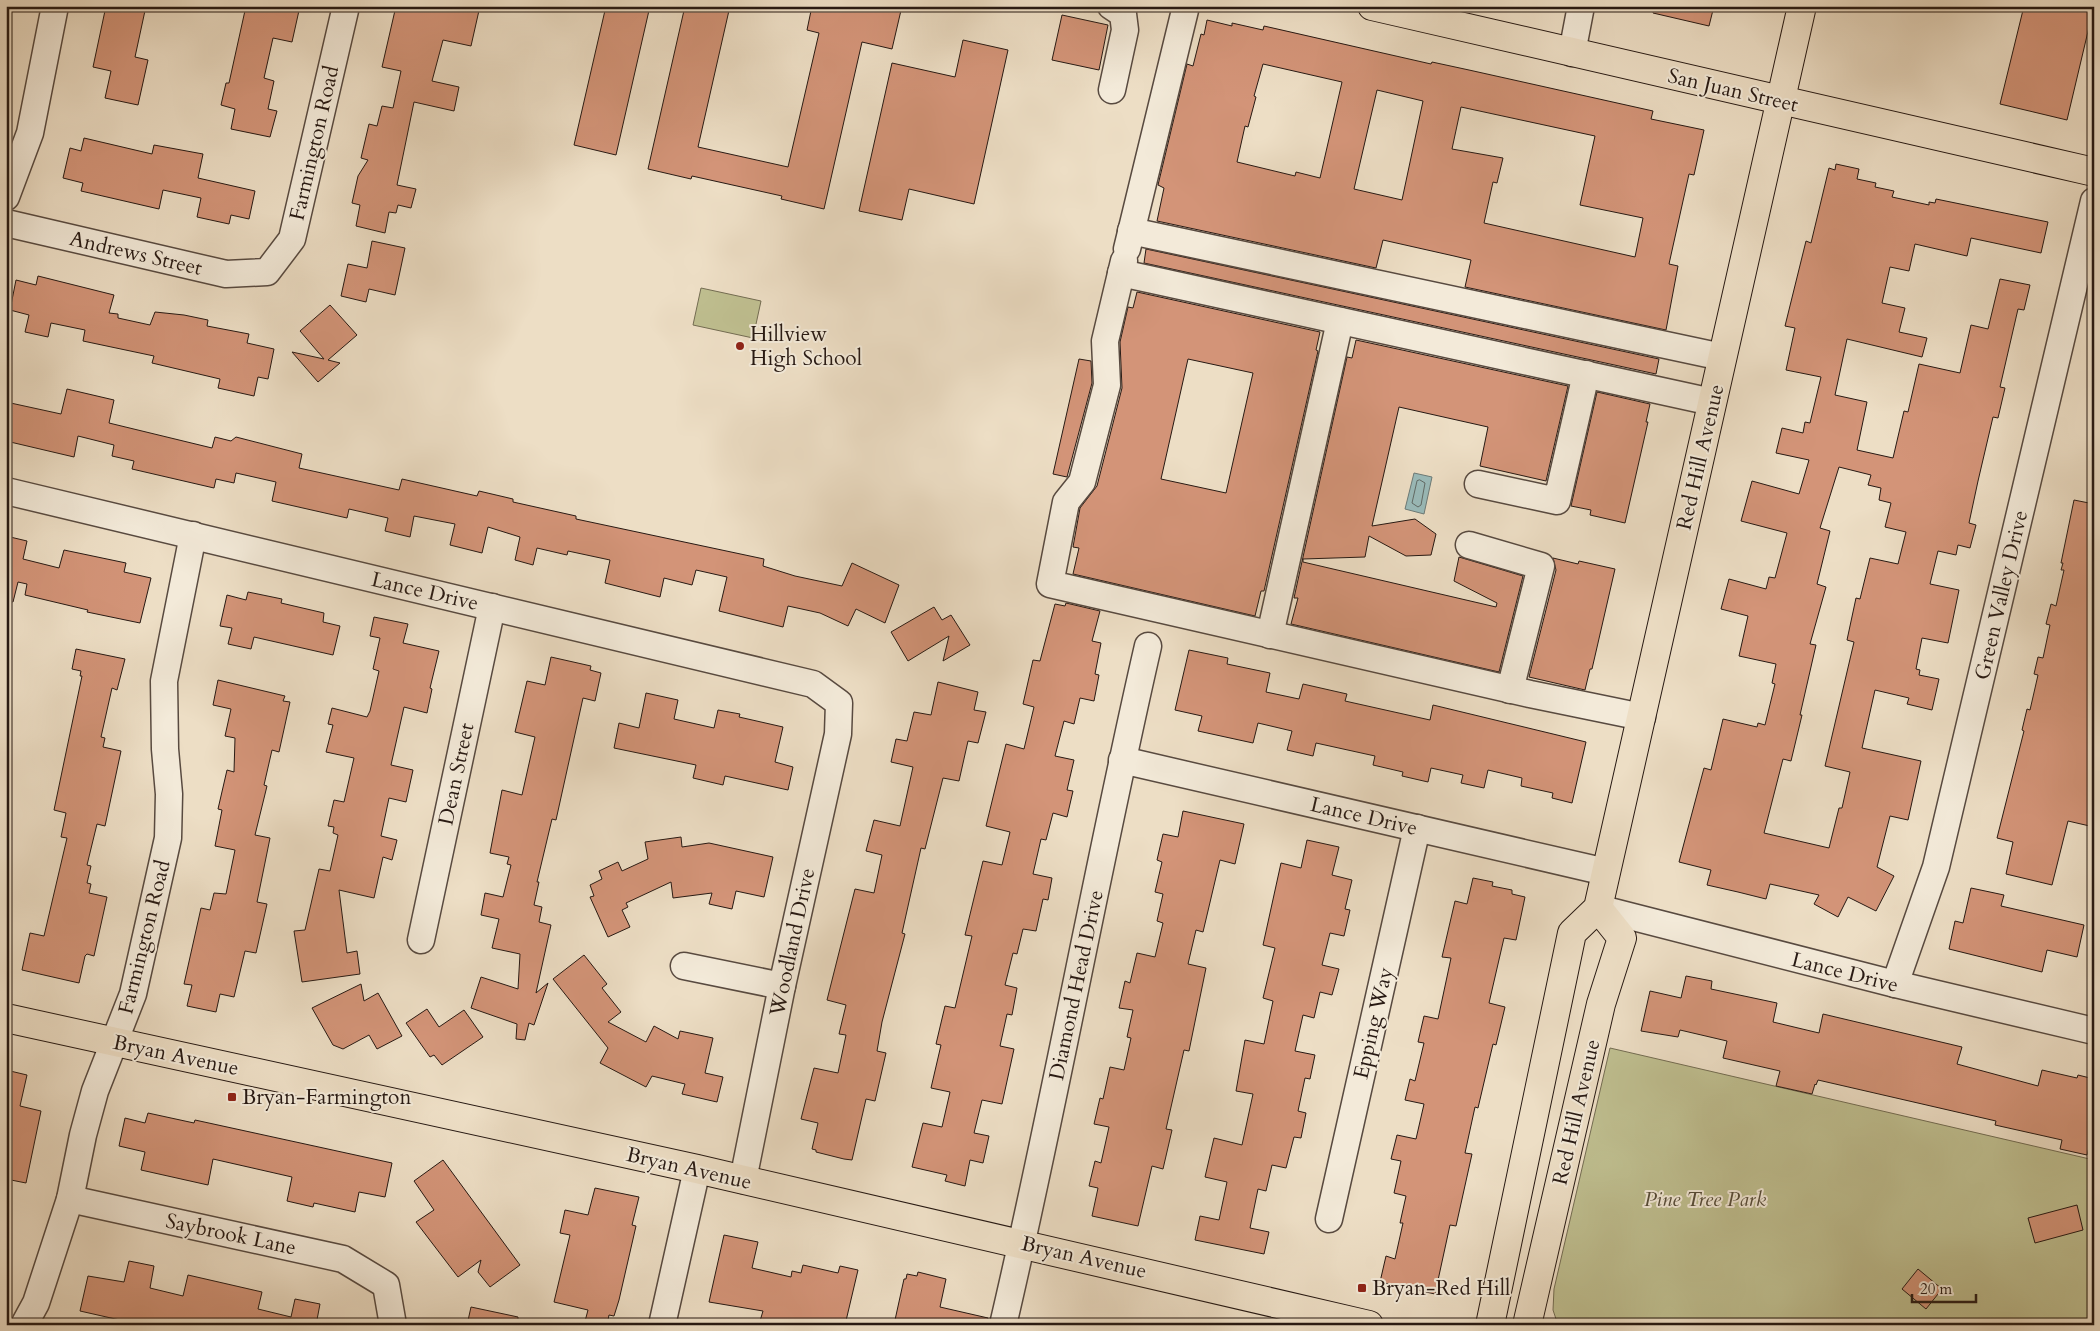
<svg xmlns="http://www.w3.org/2000/svg" width="2100" height="1331" viewBox="0 0 2100 1331" font-family="Cardo,serif">
<style>
.green{fill:#bfbf90;stroke:#736c52}
.water{fill:#9abbba;stroke:#6c7a77}
.lines{fill:none;stroke-linecap:round;stroke-linejoin:round}
.shore{stroke:#606a66;stroke-width:1}
.building{fill:#d39478;stroke:#271913;fill-rule:evenodd}
.minor-casing{stroke:#584a40;stroke-width:29}
.major-casing{stroke:#271913;stroke-width:30}
.minor{stroke:#f3ead9;stroke-width:26}
.major{stroke:#eddec5;stroke-width:28}
.poi-dot{fill:#8f2418;stroke:#f3ead9;stroke-width:2}
.labels{text-anchor:middle;stroke-width:4;stroke-linejoin:round;paint-order:stroke}
.street-label{font-size:21px;fill:#271913;stroke:#f3ead9}
.poi-label{font-size:21px;fill:#271913;stroke:#f3ead9;text-anchor:start}
.park-label{font-size:21px;font-style:italic;fill:#554b38;stroke:#f3ead9}
</style>
<rect width="100%" height="100%" fill="#eddec5"/>
<filter id="stains"><feTurbulence type="fractalNoise" baseFrequency=".004" numOctaves="4"/><feColorMatrix values="0 0 0 0 .2 0 0 0 0 .09 0 0 0 0 .02 0 0 0 .5 -.17"/></filter>
<radialGradient id="worn" r=".72"><stop offset=".6" stop-color="#630" stop-opacity="0"/><stop offset="1" stop-color="#630" stop-opacity=".3"/></radialGradient>
<!-- green -->
<g class="green">
<polygon points="701,288 761,301 753,338 693,325"/>
<polygon points="1610,1048 2094,1160 2094,1325 1558,1325 1553,1310 1554,1289"/>
</g>
<!-- water -->
<polygon class="water" points="1414,473 1432,477 1424,514 1405,509"/>
<g class="lines">
<!-- shore -->
<polygon class="shore" points="1420,480 1425,483 1421,505 1418,507 1412,503 1417,481"/>
</g>
<!-- building -->
<g class="building">
<polygon points="106,6 146,6 135,57 148,60 138,105 105,98 111,71 93,67"/>
<polygon points="246,6 300,6 292,42 273,38 264,78 274,81 268,109 277,111 270,137 231,129 235,109 221,105 226,83 229,83"/>
<polygon points="396,6 480,6 471,46 443,40 432,81 459,87 454,111 414,102 397,185 416,189 411,208 398,205 396,213 389,212 385,233 356,226 360,205 352,203 358,176 368,160 361,158 369,124 377,126 382,106 393,108 401,71 382,67"/>
<polygon points="606,6 650,6 616,155 574,145"/>
<polygon points="685,6 730,6 698,147 788,167 819,33 807,30 812,6 902,6 892,49 862,42 824,209 781,199 782,196 692,176 691,179 648,169"/>
<polygon points="1654,6 1714,6 1709,26 1653,13"/>
<polygon points="2024,6 2094,6 2067,120 2000,104"/>
<polygon points="1062,15 1108,25 1099,70 1052,60"/>
<path d="M1207 20 1232 26V23L1263 30 1264 26 1431 64 1432 62 1469 70 1653 111 1651 119 1704 130 1694 175 1689 174 1669 264 1678 266 1666 330 1465 287 1471 260 1454 256 1383 240 1376 268 1157 221 1164 188 1158 185 1187 64 1193 66 1201 34 1204 35ZM1263 64 1342 82 1320 178 1296 172 1295 176 1237 162 1245 126 1248 127 1256 97 1254 96ZM1377 90 1423 101 1402 200 1354 189ZM1461 107 1595 136 1580 205 1643 218 1635 257 1484 223 1493 182 1497 183 1503 158 1452 149Z"/>
<polygon points="963,40 1008,50 974,204 909,189 902,220 859,211 892,63 955,77"/>
<polygon points="84,138 152,154 154,145 203,154 198,178 255,191 249,219 231,215 229,224 197,217 201,198 163,190 159,209 81,191 83,183 63,178 70,148 81,151"/>
<path d="M1836 164 1859 169 1857 179 1876 183 1875 187 1894 191 1892 197 1929 205V202L1935 203 1936 199 2048 222 2041 253 1971 238 1967 256 1915 244 1909 271 1890 267 1882 303 1905 308 1899 332 1927 338 1922 357 1847 339 1835 395 1867 402 1857 450 1893 458 1904 411 1908 412 1919 364 1960 373 1971 325 1988 329 2000 279 2030 285 2024 310 2018 309 2000 387 2005 388 1998 418 1993 417 1978 481 1969 523 1976 525 1970 548 1958 545 1956 555 1938 551 1930 584 1959 590 1948 643 1922 638 1916 669 1920 670 1919 675 1939 679 1932 710 1907 704 1909 698 1875 690 1862 748 1921 761 1908 820 1890 816 1877 867 1894 876 1876 911 1848 897 1838 917 1814 904 1819 895 1770 884 1766 899 1738 892 1707 885 1711 870 1679 862 1704 768 1711 770 1723 719 1757 727 1758 723 1765 725 1775 684 1772 683 1776 664 1739 656 1748 616 1721 609 1729 579 1766 589 1769 577 1775 578 1787 533 1741 521 1752 481 1799 494 1809 460 1776 453 1782 428 1803 433 1805 422 1810 423 1821 377 1786 370 1795 328 1785 326 1806 241 1811 243 1829 168 1835 170ZM1839 467 1871 475 1868 485 1881 488 1879 500 1891 503 1885 527 1906 532 1898 564 1870 558 1860 599 1856 598 1847 640 1854 642 1825 766 1850 772 1842 808H1839L1829 848 1764 833 1783 759 1791 761 1802 715H1800L1816 645 1810 644 1826 587 1817 584 1830 531 1820 528Z"/>
<polygon points="372,241 405,248 395,295 369,289 366,302 341,296 348,264 367,268"/>
<polygon points="1146,249 1659,359 1656,374 1144,263"/>
<polygon points="38,276 114,295 109,313 118,314 118,318 150,325 155,312 184,315 208,320 207,326 249,334 247,343 274,349 268,379 258,377 254,396 218,388 220,379 152,363 154,356 83,341 85,330 51,323 48,337 25,332 29,315 10,310 16,280 36,285"/>
<path d="M1137 292 1320 332 1316 350 1318 351 1264 591H1261L1255 616 1073 574 1079 548 1073 547 1080 508 1097 486 1122 388 1120 342 1128 307 1133 308ZM1188 359 1253 373 1226 493 1161 479Z"/>
<polygon points="330,305 357,335 328,360 340,363 318,382 292,352 324,359 300,331"/>
<polygon points="1356,340 1568,386 1546,481 1480,466 1488,427 1399,407 1372,526 1415,519 1436,534 1431,555 1406,556 1369,536 1365,557 1303,559 1303,562 1496,607 1497,603 1454,581 1459,557 1523,576 1499,672 1291,624 1298,598 1294,598 1347,357 1352,358"/>
<polygon points="1079,359 1091,361 1092,383 1067,477 1053,474"/>
<polygon points="67,389 114,400 109,423 212,448 215,437 231,441 236,437 302,454 299,468 399,490 402,479 477,496 479,491 513,499 513,502 576,516 576,519 764,559 763,566 795,576 842,586 852,563 899,585 885,623 856,609 848,626 820,613 788,606 783,627 719,611 727,577 696,570 692,585 664,578 660,597 605,583 610,560 568,551 567,555 537,548 533,565 515,560 520,537 488,527 482,553 450,545 455,524 414,516 410,537 385,531 388,518 349,509 347,518 272,501 276,482 236,473 234,483 216,479 214,488 132,469 134,461 112,456 114,445 78,436 74,457 6,441 6,402 61,414"/>
<polygon points="1597,392 1650,404 1646,422 1648,422 1625,523 1590,515 1591,510 1571,506"/>
<polygon points="2074,500 2094,504 2094,827 2068,821 2052,885 2006,874 2013,842 1997,838 2024,731 2022,730 2027,709 2030,710 2038,675 2034,674 2038,657 2043,658 2050,625 2046,624 2051,604 2056,606 2064,570 2061,570 2063,563 2061,563"/>
<polygon points="6,536 27,541 23,559 59,568 64,550 126,563 124,572 151,578 140,623 87,612 88,610 25,595 27,584 18,582 13,602 6,601"/>
<polygon points="1553,558 1578,564 1579,561 1615,569 1592,669 1590,669 1585,690 1529,677 1556,570"/>
<polygon points="248,592 282,599 281,603 324,613 323,622 340,626 333,655 254,637 251,649 228,644 232,628 220,626 227,595 246,600"/>
<polygon points="1066,603 1100,611 1092,641 1101,643 1095,674 1099,675 1094,701 1080,698 1074,724 1064,721 1055,756 1074,760 1067,790 1073,791 1067,817 1053,813 1046,840 1041,839 1033,874 1052,878 1048,900 1043,899 1036,931 1023,929 1017,954 1013,953 1005,985 1017,988 1012,1015 1007,1014 1000,1046 1014,1049 1002,1104 982,1100 974,1133 989,1136 983,1163 970,1160 965,1186 945,1181 947,1175 912,1167 923,1123 942,1127 950,1092 931,1088 941,1045 936,1044 945,1006 955,1008 972,936 965,935 983,861 1002,865 1010,832 986,826 1006,744 1024,749 1034,707 1023,704 1033,660 1040,661 1055,604 1065,606"/>
<polygon points="934,607 942,620 951,615 970,645 943,661 949,636 908,661 891,632"/>
<polygon points="374,617 408,624 403,643 439,651 430,688 432,689 427,713 404,707 391,765 413,770 406,802 389,798 381,836 397,840 392,860 383,857 374,898 339,890 347,953 357,951 360,974 302,982 294,931 305,930 319,869 330,871 338,835 333,833 334,827 328,826 334,800 344,802 354,758 326,752 333,725 328,724 332,708 367,717 370,711 379,671 373,669 380,638 370,636"/>
<polygon points="76,649 125,659 117,690 112,688 101,737 105,738 103,747 121,751 105,826 97,824 87,865 91,866 87,883 91,884 89,893 107,897 94,956 87,954 85,956 79,983 22,970 30,933 44,936 67,838 61,837 66,813 54,810 82,676 80,676 81,671 72,669"/>
<polygon points="1189,650 1228,658 1227,664 1270,673 1266,692 1299,699 1303,684 1347,694 1345,701 1430,720 1433,705 1586,742 1572,803 1552,798 1553,793 1521,786 1522,778 1488,770 1484,788 1461,783 1463,775 1431,768 1428,782 1402,776 1403,772 1373,765 1375,756 1316,743 1313,756 1287,750 1292,731 1258,723 1253,743 1198,731 1202,716 1175,710"/>
<polygon points="551,657 591,666 590,670 601,673 595,701 583,698 556,820 552,819 537,882 539,882 534,905 542,907 539,922 551,925 536,993 548,983 534,1025 529,1023 525,1040 516,1039 517,1024 471,1008 481,977 518,989 520,954 492,948 499,919 481,915 485,893 503,897 511,865 507,864 509,857 490,853 502,790 522,795 535,737 515,732 527,681 545,685"/>
<polygon points="218,680 285,696 283,701 290,702 279,752 272,750 264,785 267,786 255,835 270,838 257,902 267,904 256,953 245,951 234,997 220,994 216,1012 187,1006 192,985 184,984 201,908 210,910 214,893 226,894 235,850 215,846 222,810 218,809 227,770 234,772 235,738 225,736 231,709 213,705"/>
<polygon points="938,682 978,692 974,710 986,712 978,743 968,741 959,781 943,778 925,849 921,848 902,933 905,934 882,1022 877,1051 886,1053 875,1101 866,1099 852,1160 844,1159 816,1152 816,1150 812,1149 818,1123 801,1119 814,1068 838,1073 846,1035 839,1034 846,1005 827,1000 855,889 874,893 882,855 866,851 874,820 900,826 913,767 891,762 896,739 907,741 914,712 931,715"/>
<polygon points="646,693 678,700 674,719 714,728 718,710 740,714 739,717 783,727 775,762 793,767 788,790 725,776 723,785 693,778 696,765 614,748 619,723 639,728"/>
<polygon points="1183,811 1244,824 1235,864 1220,860 1203,932 1196,930 1188,964 1206,968 1189,1051 1184,1050 1166,1129 1172,1130 1163,1169 1152,1166 1138,1226 1092,1216 1098,1188 1089,1186 1095,1161 1101,1163 1109,1127 1094,1124 1100,1098 1103,1099 1110,1067 1124,1070 1131,1038 1127,1037 1133,1010 1119,1008 1125,981 1130,983 1137,953 1155,957 1163,923 1157,921 1163,894 1155,892 1162,862 1157,860 1163,834 1178,837"/>
<polygon points="681,837 682,847 709,843 773,857 764,897 736,891 732,909 709,904 712,893 673,898 671,882 626,903 628,907 622,910 630,927 608,937 590,897 594,896 590,885 602,879 599,871 618,862 622,871 648,859 645,842"/>
<polygon points="1307,840 1339,847 1332,875 1352,880 1345,909 1350,910 1344,936 1330,933 1322,965 1339,969 1332,995 1320,992 1314,1018 1303,1015 1295,1051 1315,1055 1310,1079 1305,1078 1298,1111 1306,1113 1301,1138 1294,1137 1286,1168 1272,1165 1266,1191 1258,1189 1250,1228 1269,1232 1264,1254 1195,1240 1200,1216 1219,1220 1227,1182 1205,1177 1214,1138 1242,1145 1253,1094 1236,1091 1245,1040 1264,1044 1273,1001 1263,998 1275,948 1263,945 1281,863 1301,868"/>
<polygon points="1473,878 1493,882 1492,886 1512,890 1512,894 1525,897 1516,940 1504,938 1489,1003 1505,1007 1496,1045 1493,1044 1478,1108 1475,1107 1465,1153 1472,1154 1456,1226 1450,1225 1435,1294 1380,1282 1386,1256 1395,1259 1403,1223 1400,1223 1406,1196 1394,1193 1401,1161 1391,1159 1397,1135 1416,1139 1424,1104 1405,1100 1410,1079 1415,1081 1424,1043 1418,1042 1424,1016 1438,1019 1451,958 1442,957 1455,901 1467,904"/>
<polygon points="1971,888 2004,895 2001,906 2084,925 2077,957 2047,950 2042,972 1949,949 1955,921 1963,923"/>
<polygon points="584,955 607,984 602,988 621,1012 608,1022 646,1042 654,1026 678,1039 680,1031 713,1038 705,1073 723,1077 717,1102 682,1094 685,1084 652,1076 646,1087 600,1063 608,1048 553,979"/>
<polygon points="1686,976 1712,981 1711,989 1777,1003 1773,1022 1819,1033 1823,1014 1962,1047 1957,1064 2038,1086 2042,1070 2077,1078 2078,1075 2094,1079 2094,1128 2087,1155 2060,1149 2062,1140 1995,1125 1996,1121 1818,1080 1816,1085 1815,1084 1812,1094 1776,1086 1780,1071 1723,1058 1727,1041 1680,1030 1678,1037 1641,1031 1650,991 1681,998"/>
<polygon points="361,984 364,1001 378,993 402,1036 377,1049 369,1035 343,1049 333,1045 312,1008"/>
<polygon points="427,1009 439,1027 464,1010 483,1037 442,1065 434,1055 430,1057 406,1023"/>
<polygon points="6,1070 27,1075 20,1106 41,1111 26,1183 6,1179"/>
<polygon points="148,1113 194,1123 195,1120 392,1163 385,1197 359,1192 355,1212 314,1203 313,1207 287,1201 292,1177 213,1159 208,1185 141,1170 145,1152 119,1146 125,1118 145,1123"/>
<polygon points="443,1160 520,1265 490,1287 478,1272 481,1260 458,1277 416,1222 434,1210 414,1181"/>
<polygon points="595,1188 639,1197 632,1225 636,1226 619,1300 614,1316 609,1315 607,1325 584,1325 588,1310 554,1302 570,1235 560,1233 565,1210 588,1215"/>
<polygon points="2077,1205 2083,1230 2035,1243 2028,1218"/>
<polygon points="724,1235 758,1242 752,1268 791,1277 792,1271 801,1273 803,1265 838,1273 840,1266 858,1270 845,1325 777,1325 760,1321 763,1311 709,1302"/>
<polygon points="129,1261 154,1266 150,1288 183,1296 188,1275 262,1292 258,1309 291,1317 295,1299 320,1304 316,1325 142,1325 80,1311 88,1276 124,1282"/>
<polygon points="1918,1269 1942,1289 1926,1309 1902,1289"/>
<polygon points="918,1272 946,1279 940,1307 988,1318 987,1325 916,1325 895,1320 904,1279 906,1279 907,1274 917,1276"/>
<polygon points="471,1307 518,1317 518,1325 467,1325"/>
</g>
<g class="lines">
<defs>
<g id="minor">
<polyline points="1111,6 1123,14 1125,30 1112,90"/>
<polyline points="1572,53 1581,6"/>
<polyline points="6,197 30,133 55,6"/>
<polyline points="6,223 226,274 267,272 292,239 346,6"/>
<polyline points="1131,231 1722,357"/>
<polyline points="1127,249 1186,6"/>
<polyline points="1124,261 1105,341 1107,385 1082,482 1066,502 1050,584 1530,694 1642,717"/>
<polyline points="1121,273 1712,402"/>
<polyline points="1478,484 1557,501 1586,374"/>
<polyline points="6,491 813,684 839,703 838,734 782,986 743,1180"/>
<polyline points="1469,545 1541,566 1510,690"/>
<polyline points="1270,635 1340,321"/>
<polyline points="1122,760 1606,872"/>
<polyline points="1598,908 1895,984 2094,1031"/>
<polyline points="421,940 492,607"/>
<polyline points="684,966 782,986"/>
<polyline points="1895,984 1936,867 2094,201"/>
<polyline points="70,1199 343,1259 386,1285 393,1325"/>
<polyline points="1329,1219 1417,828"/>
<polyline points="24,1325 36,1303 70,1199 83,1135 95,1091 133,994 168,838 169,794 165,749 164,681 193,535"/>
<polyline points="662,1325 697,1169"/>
<path d="M1003 1325C1056 1099 1096 872 1148 646"/>
</g>
<g id="major">
<polyline points="1372,6 2094,172"/>
<polyline points="6,1018 697,1169 1369,1325"/>
<polyline points="1490,1325 1572,933 1598,908 1802,6"/>
<polyline points="1527,1325 1601,1004 1622,938 1598,908"/>
</g>
</defs>
<!-- minor casing -->
<use href="#minor" class="minor-casing"/>
<!-- major casing -->
<use href="#major" class="major-casing"/>
<!-- minor -->
<use href="#minor" class="minor"/>
<!-- major -->
<use href="#major" class="major"/>
</g>
<!-- markers -->
<g class="poi-dot">
<circle cx="740" cy="346" r="5"/>
<rect x="227" y="1092" width="10" height="10" rx="2.5"/>
<rect x="1357" y="1283" width="10" height="10" rx="2.5"/>
</g>
<g class="labels">
<!-- street labels -->
<g class="street-label">
<text transform="translate(1733 90) rotate(13)" y="7">San Juan Street</text>
<text transform="translate(314 143) rotate(-77)" y="7">Farmington Road</text>
<text transform="translate(136 253) rotate(13)" y="7">Andrews Street</text>
<text transform="translate(1700 457) rotate(-77)" y="7">Red Hill Avenue</text>
<text transform="translate(425 591) rotate(13)" y="7">Lance Drive</text>
<text transform="translate(2001 595) rotate(-77)" y="7">Green Valley Drive</text>
<text transform="translate(456 774) rotate(-78)" y="7">Dean Street</text>
<text transform="translate(1364 816) rotate(13)" y="7">Lance Drive</text>
<text transform="translate(144 937) rotate(-76)" y="7">Farmington Road</text>
<text transform="translate(792 942) rotate(-78)" y="7">Woodland Drive</text>
<text transform="translate(1845 972) rotate(14)" y="7">Lance Drive</text>
<text transform="translate(1076 985) rotate(-78)" y="7">Diamond Head Drive</text>
<text transform="translate(1373 1023) rotate(-77)" y="7">Epping Way</text>
<text transform="translate(176 1055) rotate(12)" y="7">Bryan Avenue</text>
<text transform="translate(1576 1112) rotate(-77)" y="7">Red Hill Avenue</text>
<text transform="translate(689 1168) rotate(13)" y="7">Bryan Avenue</text>
<text transform="translate(231 1234) rotate(12)" y="7">Saybrook Lane</text>
<text transform="translate(1084 1257) rotate(13)" y="7">Bryan Avenue</text>
</g>
<!-- poi labels -->
<g class="poi-label">
<text x="750" y="341">Hillview<tspan x="750" dy="24">High School</tspan></text>
<text x="242" y="1104">Bryan-Farmington</text>
<text x="1372" y="1295">Bryan-Red Hill</text>
</g>
<!-- park labels -->
<g class="park-label">
<text x="1705" y="1206">Pine Tree Park</text>
</g>
</g>
<!-- margin -->
<rect width="2100" height="1331" fill="none" stroke="#eddec5" stroke-width="25"/>
<rect x="8" y="8" width="2085" height="1316" fill="none" stroke="#271913" stroke-width="2.5"/>
<rect x="12" y="12" width="2075" height="1306" fill="none" stroke="#271913"/>
<!-- scale -->
<path d="M1912 1294v8h64v-8" fill="none" stroke="#271913" stroke-width="2.5"/>
<text x="1920" y="1294" font-size="15" fill="#271913" stroke="#f3ead9" stroke-width="4" paint-order="stroke">20 m</text>
<rect width="100%" height="100%" filter="url(#stains)"/>
<rect width="100%" height="100%" fill="url(#worn)"/>
</svg>
